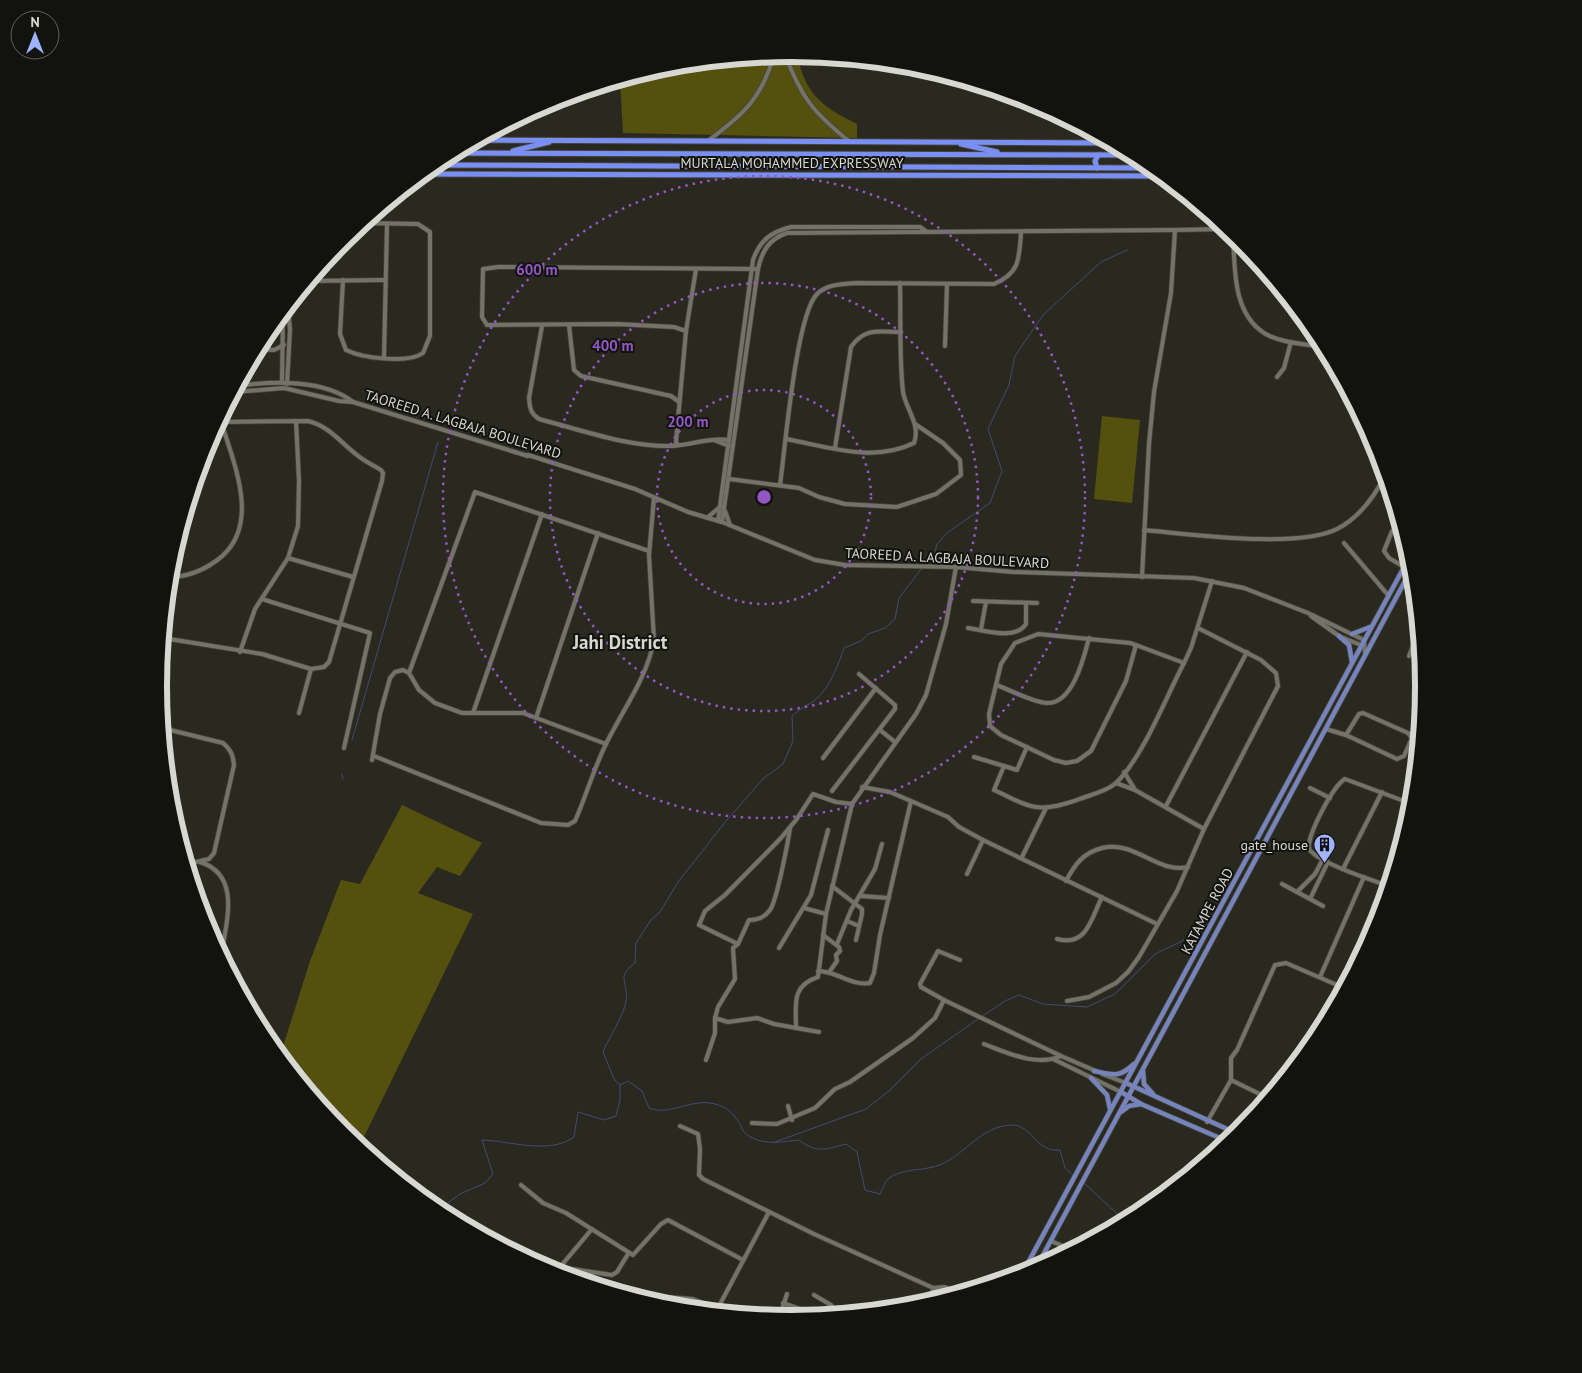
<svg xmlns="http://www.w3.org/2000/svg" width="1582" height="1373" viewBox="0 0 1582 1373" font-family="'PT Sans',sans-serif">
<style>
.green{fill:#54500e}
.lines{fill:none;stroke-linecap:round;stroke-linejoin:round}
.stream{stroke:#494774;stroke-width:1}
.minor-casing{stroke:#45453e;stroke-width:5.5}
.major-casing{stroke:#45453e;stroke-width:6}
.highway-casing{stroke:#45453e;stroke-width:7}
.minor{stroke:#737368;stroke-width:4}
.major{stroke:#7784bc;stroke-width:4.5}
.highway{stroke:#798ff4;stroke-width:5}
.ring{fill:none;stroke:#9257c4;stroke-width:2.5;stroke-dasharray:2.5 5}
.labels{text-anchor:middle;stroke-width:4;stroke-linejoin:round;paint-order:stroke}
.street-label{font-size:14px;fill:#d8d8d2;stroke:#12120e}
.poi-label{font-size:14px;fill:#d8d8d2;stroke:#12120e;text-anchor:end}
.district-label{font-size:19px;font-weight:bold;fill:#d8d8d2;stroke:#12120e}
.rim{fill:none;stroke:#d8d8d2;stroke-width:6}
.centre{fill:#9257c4;stroke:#12120e;stroke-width:2.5}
.ring-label{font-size:15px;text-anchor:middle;font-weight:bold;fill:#9257c4;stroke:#12120e;stroke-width:4;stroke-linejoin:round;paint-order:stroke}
</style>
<rect width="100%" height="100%" fill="#2a2920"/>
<!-- green -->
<g class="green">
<path d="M791 54H797C805 95 823 107 857 124V138L623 133 620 80 668 66Z"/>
<polygon points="1102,416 1140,420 1132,503 1094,499"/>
<polygon points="402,805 482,843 460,876 437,867 418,893 473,914 359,1147 343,1134 280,1056 310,961 341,880 360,884"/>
</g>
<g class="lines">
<!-- stream -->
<g class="stream">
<polyline points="924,565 935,552 937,544 947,533 990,503 1002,471 988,429 1009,385 1015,356 1043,315 1101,262 1127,250"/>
<polyline points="352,740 438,442"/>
<polyline points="342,774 343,779"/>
<polyline points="981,1017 1005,1001 1019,995 1043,1004 1087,1007 1115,994 1155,954 1182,941 1196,930"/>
<path d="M620 1085 614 1079 603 1052C609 1037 624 1016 626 1001 629 982 615 977 635 963L636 943 651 920 660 912 678 882 726 821 763 779 783 764 793 741 792 716C799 709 807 706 815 700 830 688 838 665 844 648L861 641 868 634 885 628 895 619 899 598 922 568"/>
<polyline points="775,1142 866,1109 890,1090 921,1059 978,1019"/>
<polyline points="1084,1183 1126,1222"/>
<path d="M437 1211 460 1194 485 1183 493 1174 482 1140C511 1141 549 1155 574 1137L578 1112 604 1120 616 1116 620 1100V1085L628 1081 642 1091 649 1108C669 1116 689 1100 710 1103 724 1105 733 1112 740 1124 742 1128 743 1132 746 1134 762 1146 781 1142 799 1140 817 1154 826 1149 846 1144L857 1152 865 1190 880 1194C882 1190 884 1184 887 1180 900 1167 925 1172 942 1164 966 1153 982 1126 1011 1125 1032 1124 1036 1153 1060 1150L1065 1168 1073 1175"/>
</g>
<defs>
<g id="minor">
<path d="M785 54C801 98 814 113 850 142"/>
<path d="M709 140C743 115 762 98 774 55"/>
<path d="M1233 234C1235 268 1232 312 1264 333 1280 343 1305 344 1324 347"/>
<path d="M343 280 340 334 346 350C362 358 408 364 423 353L430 336V232L418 224 363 223"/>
<polyline points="309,281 385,280"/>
<polyline points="569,325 574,370 581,376 671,396 678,401"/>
<path d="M542 326 529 398C530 408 530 413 539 419 581 430 625 446 668 446 689 446 708 437 729 440"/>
<polyline points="686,331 674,327 617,324 487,325 482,317 483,269 498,267 758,269"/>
<polyline points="945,346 947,284"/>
<polyline points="257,349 274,350 284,345"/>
<polyline points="384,357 387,225"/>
<polyline points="1277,377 1284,368 1291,342"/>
<polyline points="282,381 283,313"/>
<polyline points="287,384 290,330 288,307"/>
<path d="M238 386C272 381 324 379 353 402"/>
<polyline points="235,392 284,388 339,401 353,402 528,456"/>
<path d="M786 439C829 447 873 463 914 443 921 424 906 410 903 392 899 356 901 319 900 283"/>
<polyline points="714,440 729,446"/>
<polyline points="678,445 676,442 686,331 696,269"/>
<path d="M835 448 851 347C865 327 879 332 901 332"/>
<polyline points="528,455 635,489 688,512 722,522 815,560 845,565 956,567 1013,572 1194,578 1244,588 1308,613 1364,640 1365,654"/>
<polyline points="729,479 799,488 819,497 845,504 897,507 936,494 961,475 960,460 943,443 915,424"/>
<path d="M780 485C785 450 796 315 817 294 827 284 843 284 857 283L994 284C1020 273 1019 259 1021 233"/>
<polyline points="725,511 730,525"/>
<polyline points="707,518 721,506"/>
<path d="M718 521 753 260C760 240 771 232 791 227H920L927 232"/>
<path d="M722 522 758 269C762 251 769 239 787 233L1175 230"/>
<path d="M1144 530C1191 534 1297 549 1337 529 1359 518 1374 497 1385 476"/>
<polyline points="1392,531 1384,551 1389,558 1404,567"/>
<polyline points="1344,543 1388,595"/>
<polyline points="288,558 353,577"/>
<path d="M169 577C186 577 202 571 216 561 264 527 233 463 220 418"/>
<polyline points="1142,577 1149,444 1154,392 1171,293 1175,230 1226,229"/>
<polyline points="1404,584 1413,580"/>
<polyline points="262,599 370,633 344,748"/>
<polyline points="973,601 1037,603"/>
<polyline points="1311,616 1339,636 1363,646"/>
<path d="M968 628C984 630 1015 641 1026 624V603"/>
<polyline points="981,629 986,602"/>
<polyline points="1418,633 1409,656 1419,639"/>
<path d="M163 638 262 654 311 669 324 667 329 662 382 481 383 473 381 470C373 465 364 461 357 455 340 442 329 426 308 421L221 422"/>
<polyline points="1136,645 1126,681 1091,751 1077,761 1066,763 1054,760 1001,735 990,726 989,714 1001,664 1015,643 1038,634 1130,643 1136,645 1184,663 1191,648 1212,581"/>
<polyline points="240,652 255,609 288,558 298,526 299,481 296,421"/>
<path d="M996 685C1011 690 1031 702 1047 703 1073 704 1084 657 1089 638"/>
<polyline points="299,713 311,669"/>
<polyline points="473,713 542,514"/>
<polyline points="536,718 598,533"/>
<path d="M162 728 223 743C231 750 233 755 234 765L214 853 209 859 187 864"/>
<polyline points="1326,729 1346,735 1397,759 1404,756 1412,738 1408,733 1363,713 1359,714 1346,735"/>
<polyline points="880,730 895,742"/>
<polyline points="606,744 523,713 462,713 435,703 419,690 409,673 475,492 649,551"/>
<path d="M374 756 541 823 568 825 575 821C587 794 595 764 609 738 626 705 647 677 654 640L649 555 654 498"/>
<path d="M974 757 1004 766 994 790C1008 796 1021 805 1036 807 1050 809 1065 804 1077 800 1089 795 1106 792 1116 783 1143 757 1166 697 1184 663"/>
<polyline points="823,758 876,688"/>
<polyline points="372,760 380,714 390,678 395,672 403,670 409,673"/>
<polyline points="1004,766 1017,770 1027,747"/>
<polyline points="1124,772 1134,788"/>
<polyline points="1116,783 1135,790 1204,829"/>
<polyline points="1310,788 1330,798"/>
<polyline points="832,791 895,709 895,705 859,674"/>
<polyline points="911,801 948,817 959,827 983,840 1157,924"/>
<polyline points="1166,806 1247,652"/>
<polyline points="1022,857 1046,808"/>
<path d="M200 862C242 875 226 923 221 956"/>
<polyline points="1343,869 1382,792"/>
<polyline points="967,874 983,840"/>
<path d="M1066 881C1075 864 1083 853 1102 848 1135 840 1157 874 1188 867"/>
<polyline points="1282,884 1310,899 1328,862"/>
<polyline points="1383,884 1400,849"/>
<polyline points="832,886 862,909 862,914 856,940"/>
<path d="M1389 886C1371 880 1318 863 1309 849 1307 835 1333 786 1345 779L1412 804"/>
<polyline points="1297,892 1315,874 1323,859"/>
<polyline points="861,896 889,898"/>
<polyline points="1310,899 1323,906"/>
<polyline points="804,908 826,914"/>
<polyline points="847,921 859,926"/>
<polyline points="823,935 839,947 840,951 836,955 837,961 830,971"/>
<path d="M1057 939C1087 947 1091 919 1102 897"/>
<path d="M738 944 749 920C757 920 765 917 770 910 777 900 788 842 790 828"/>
<polyline points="837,944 851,910 875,869 882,844"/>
<polyline points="779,948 811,895 828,830"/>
<path d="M818 971C837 971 850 986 870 983L874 973 880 935 911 801 890 792 862 787"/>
<polyline points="1320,977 1364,877"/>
<polyline points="944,1000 921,987 920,984 938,951 960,960"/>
<polyline points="1067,1001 1089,997 1116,983 1128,972 1139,957 1177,891 1204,829 1278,686 1276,673 1261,660 1198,628"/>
<polyline points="715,1018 728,1022 757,1018 774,1024 819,1032"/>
<path d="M796 1028C796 1004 791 986 818 977L826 914 852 804 916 714 926 695 946 624 956 567"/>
<path d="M984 1044C1008 1053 1036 1067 1061 1056L1096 1071"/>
<polyline points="1053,1059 1121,1092"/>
<polyline points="706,1060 715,1033 715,1018 718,1007 735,979 733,948 738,944 699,925 705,911 725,895 781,838 796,820 813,794 836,802 852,804"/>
<polyline points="1102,1074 1126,1083"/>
<polyline points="1231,1080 1268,1098"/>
<polyline points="788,1106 792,1120"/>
<polyline points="1207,1122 1231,1080 1231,1058 1237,1050 1275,965 1286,963 1344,988"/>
<polyline points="752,1123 777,1124 815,1108 835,1089 850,1082 913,1038 935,1018 944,1000 1061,1056"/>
<polyline points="680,1126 698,1134 700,1149 699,1175 703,1179 814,1234 951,1296"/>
<polyline points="521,1185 543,1203 566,1213 633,1255 661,1224 668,1220 743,1260"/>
<polyline points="1051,1241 1072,1250"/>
<polyline points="559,1267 612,1275 617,1272 628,1254"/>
<polyline points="555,1273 592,1229"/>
<polyline points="934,1288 944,1287 962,1293"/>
<polyline points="814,1295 831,1305 834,1310 833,1315"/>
<polyline points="667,1297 692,1299 718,1308 769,1212"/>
<polyline points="783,1303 820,1316"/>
<polyline points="927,1303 934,1288"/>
<polyline points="779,1318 787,1294"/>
</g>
<g id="major">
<polyline points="1352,634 1370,627"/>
<polyline points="1339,636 1349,645 1352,662"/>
<path d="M1094 1071C1114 1075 1119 1078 1134 1064"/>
<polyline points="1143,1071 1144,1084 1153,1094"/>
<polyline points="1091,1078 1107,1095 1110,1109"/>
<polyline points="1126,1083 1238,1134"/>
<polyline points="1121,1092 1141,1104 1229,1142"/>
<polyline points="1121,1112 1129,1106 1141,1104"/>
<polyline points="1035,1270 1412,568"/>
<polyline points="1022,1274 1410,556"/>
</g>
<g id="highway">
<polyline points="477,140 1109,143"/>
<polyline points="961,144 997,152"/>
<polyline points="513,151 549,142"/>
<polyline points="454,153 1132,155"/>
<polyline points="433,165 1152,168"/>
<polyline points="1097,168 1095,161 1098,155"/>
<polyline points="423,174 1161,176"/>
</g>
</defs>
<!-- minor casing -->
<use href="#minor" class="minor-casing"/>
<!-- major casing -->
<use href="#major" class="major-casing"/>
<!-- highway casing -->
<use href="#highway" class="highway-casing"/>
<!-- minor -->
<use href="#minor" class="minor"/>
<!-- major -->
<use href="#major" class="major"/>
<!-- highway -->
<use href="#highway" class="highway"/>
</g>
<!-- distance rings -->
<g class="ring">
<circle cx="764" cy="497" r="107"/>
<circle cx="764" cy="497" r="214"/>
<circle cx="764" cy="497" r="321"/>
</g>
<!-- icons -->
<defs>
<symbol id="building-pin" viewBox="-11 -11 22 30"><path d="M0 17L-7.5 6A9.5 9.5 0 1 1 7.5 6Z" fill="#a0b3fd" stroke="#12120e"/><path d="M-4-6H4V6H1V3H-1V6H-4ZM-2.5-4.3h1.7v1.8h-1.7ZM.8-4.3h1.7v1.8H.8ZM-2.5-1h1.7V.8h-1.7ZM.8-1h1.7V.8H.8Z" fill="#111"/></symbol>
</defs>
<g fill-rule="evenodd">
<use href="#building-pin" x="1312" y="832" width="25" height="34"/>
</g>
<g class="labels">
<!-- street labels -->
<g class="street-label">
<text x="792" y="168">MURTALA MOHAMMED EXPRESSWAY</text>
<text transform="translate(463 424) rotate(17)" y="5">TAOREED A. LAGBAJA BOULEVARD</text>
<text transform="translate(947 558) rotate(3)" y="5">TAOREED A. LAGBAJA BOULEVARD</text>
<text transform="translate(1207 911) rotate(-62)" y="5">KATAMPE ROAD</text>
</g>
<!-- poi labels -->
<g class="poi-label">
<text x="1308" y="850">gate_house</text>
</g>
<!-- district labels -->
<g class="district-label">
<text x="620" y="649">Jahi District</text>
</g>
</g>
<!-- crop -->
<path d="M0 0H1582V1373H0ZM167 686a624 624 0 1 1 1248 0a624 624 0 1 1-1248 0Z" fill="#12120e" fill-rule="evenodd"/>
<path class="rim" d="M167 686a624 624 0 1 1 1248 0a624 624 0 1 1-1248 0Z"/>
<circle cx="764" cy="497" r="8" class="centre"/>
<g class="ring-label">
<text x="537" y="275">600 m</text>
<text x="613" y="351">400 m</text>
<text x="688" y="427">200 m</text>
</g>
<!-- north arrow -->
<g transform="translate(35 35)"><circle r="24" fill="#12120e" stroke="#61615c"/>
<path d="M0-4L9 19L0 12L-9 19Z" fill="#a0b3fd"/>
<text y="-8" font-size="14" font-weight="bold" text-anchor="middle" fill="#d8d8d2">N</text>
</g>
</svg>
